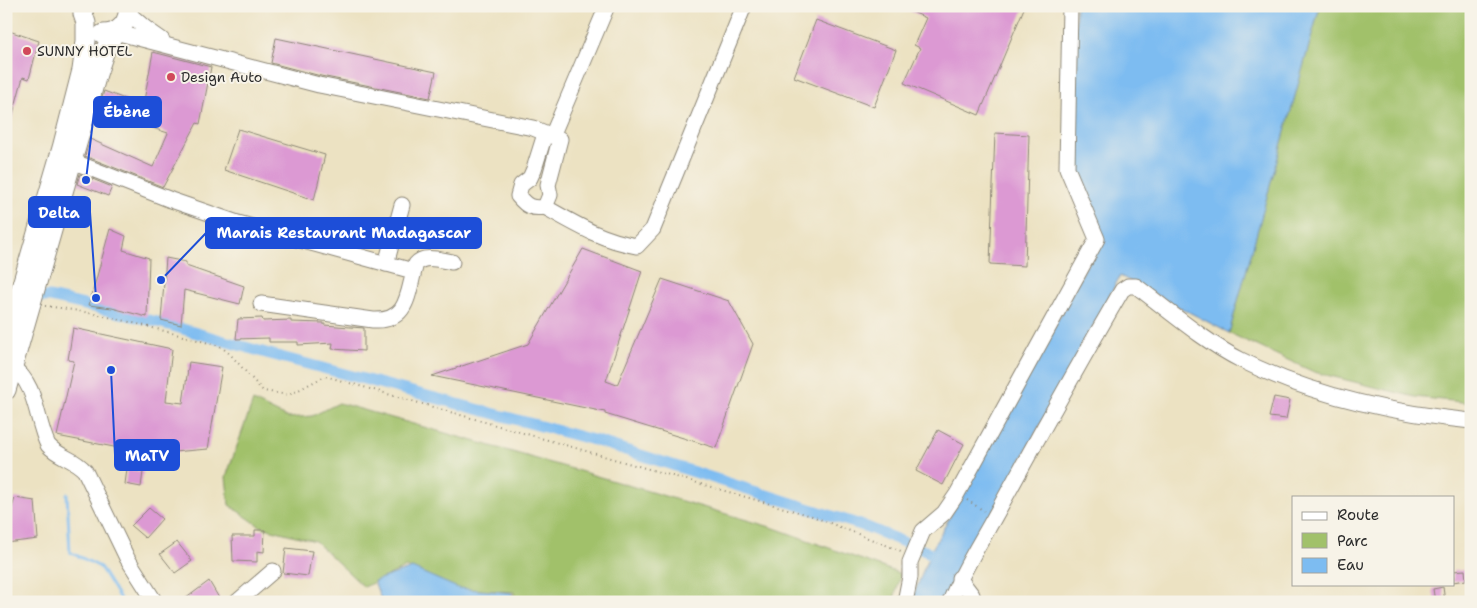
<svg xmlns="http://www.w3.org/2000/svg" width="1477" height="608" viewBox="0 0 1477 608" font-family="'Shantell Sans',sans-serif">
<style>
.green{fill:#a1c16a;stroke:#66764a}
.water{fill:#7dbcf1;stroke:#54748e}
.lines{fill:none;stroke-linecap:round;stroke-linejoin:round}
.stream{stroke:#7dbcf1;stroke-width:3}
.canal{stroke:#7dbcf1;stroke-width:11}
.building{fill:#dc99d3}
.minor-casing{stroke:#8c8676;stroke-width:17}
.major-casing{stroke:#8c8676;stroke-width:21}
.path{stroke:#8c8676;stroke-width:2;stroke-dasharray:1 4;stroke-linecap:butt}
.minor{stroke:#fff;stroke-width:15}
.major{stroke:#fff;stroke-width:19}
.poi-dot{fill:#d1495b;stroke:#f7f3e8;stroke-width:2}
.labels{text-anchor:middle;stroke-width:4;stroke-linejoin:round;paint-order:stroke}
.poi-label{font-size:14px;fill:#2b2b2b;stroke:#f7f3e8;text-anchor:start}
.leader{fill:none;stroke:#1d4ed8;stroke-width:2}
.callout-dot{fill:#1d4ed8;stroke:#f7f3e8;stroke-width:2}
.callout{fill:#1d4ed8;stroke:#1d4ed8;stroke-width:2}
.callout-label{font-size:15px;text-anchor:middle;font-weight:bold;fill:#fff}
</style>
<rect width="100%" height="100%" fill="#f7f3e8"/>
<filter id="ink" filterUnits="userSpaceOnUse"><feTurbulence type="fractalNoise" baseFrequency=".02" numOctaves="2"/><feDisplacementMap in="SourceGraphic" scale="10" xChannelSelector="R" yChannelSelector="G"/><feConvolveMatrix kernelMatrix="1 2 1 2 8 2 1 2 1" color-interpolation-filters="sRGB"/></filter>
<filter id="wash" filterUnits="userSpaceOnUse"><feTurbulence type="fractalNoise" baseFrequency=".0096" numOctaves="4" result="noise"/><feDisplacementMap in="SourceGraphic" scale="20" xChannelSelector="R" yChannelSelector="G"/><feGaussianBlur stdDeviation="1.12" result="paint"/><feColorMatrix in="noise" values="0 0 0 0 0 0 0 0 0 0 0 0 0 0 0 0 0 1.4 0 .05"/><feComposite in="paint" operator="in"/></filter>
<g filter="url(#wash)">
<rect width="100%" height="100%" fill="#ece2c2"/>
<!-- green -->
<g class="green">
<polygon points="1320,6 1471,6 1471,403 1415,397 1314,372 1229,333"/>
<polygon points="253,401 288,418 312,416 339,403 583,472 774,528 901,574 893,602 514,602 514,592 459,589 406,567 364,587 315,541 261,527 229,505 226,477"/>
</g>
<!-- water -->
<g class="water">
<polygon points="1076,6 1320,6 1229,333 1120,276 945,602 911,602 930,553 1052,331 1102,236 1076,170 1074,85"/>
<polygon points="412,568 458,588 512,593 512,602 382,602 374,581"/>
</g>
<g class="lines">
<!-- stream -->
<polyline class="stream" points="67,494 70,552 100,567 122,602"/>
<!-- canal -->
<polyline class="canal" points="6,297 50,297 162,323 266,353 597,441 867,527 930,553"/>
</g>
<g id="blocks">
<!-- building -->
<g class="building">
<polygon points="899,6 1025,6 979,115 904,83 920,48 914,45 926,18"/>
<polygon points="816,20 896,50 874,107 794,77"/>
<polygon points="6,30 39,41 29,79 23,77 9,129 6,129"/>
<polygon points="276,38 436,72 430,98 321,76 271,63"/>
<polygon points="153,52 211,67 200,124 197,123 163,187 85,156 90,139 153,167 168,133 124,119 122,125 96,117 104,91 143,106"/>
<polygon points="238,129 325,155 314,200 224,170"/>
<polygon points="995,133 1029,135 1025,266 990,264"/>
<polygon points="80,174 112,187 108,196 77,184"/>
<polygon points="110,229 126,236 123,250 149,258 147,317 112,308 89,305"/>
<polygon points="583,249 642,271 606,381 617,385 662,279 729,301 753,344 716,448 605,414 605,412 432,376 528,344"/>
<polygon points="166,258 186,262 186,266 244,286 240,304 184,290 181,325 161,320"/>
<polygon points="262,318 263,321 291,320 291,322 324,323 324,325 364,328 364,351 332,349 333,343 298,345 298,342 269,342 269,338 236,339 238,319"/>
<polygon points="73,328 172,349 166,401 183,403 189,362 222,367 208,449 150,454 57,436 74,361 68,360"/>
<polygon points="1274,397 1290,400 1286,419 1269,417"/>
<polygon points="938,430 964,444 943,485 916,471"/>
<polygon points="127,469 143,472 141,487 125,484"/>
<polygon points="15,498 35,501 38,539 6,543 6,527"/>
<polygon points="149,508 162,519 145,538 131,526"/>
<polygon points="255,530 265,530 264,552 257,551 257,562 233,561 232,536 255,536"/>
<polygon points="177,542 192,561 175,573 160,554"/>
<polygon points="286,548 312,551 308,576 283,573"/>
<polygon points="1465,570 1466,580 1453,582 1453,571"/>
<polygon points="209,581 219,598 213,602 181,602"/>
<polygon points="1443,587 1445,602 1435,602 1433,589"/>
</g>
</g>
</g>
<g filter="url(#ink)">
<use href="#blocks" fill-opacity="0" stroke="#8c8676" stroke-width="1"/>
<g class="lines">
<defs>
<g id="minor">
<polyline points="129,14 145,28 162,40"/>
<path d="M115 32 319 85 533 128 560 139 548 185 550 195 545 207C532 209 527 207 518 196L521 185 530 178 534 169 545 134"/>
<polyline points="552,136 607,6"/>
<polyline points="72,161 171,200 238,223 413,271"/>
<path d="M545 207C577 225 601 240 637 246L653 229 744 6"/>
<polyline points="386,264 402,205"/>
<path d="M261 304 373 320C410 322 407 292 416 264 424 254 440 260 452 262"/>
<path d="M13 368C37 384 36 421 48 445 58 457 74 458 85 471L127 558 155 602"/>
<polyline points="959,578 972,595 974,602"/>
<polyline points="237,602 273,571"/>
<polyline points="905,602 910,577 910,562 923,531 944,513 957,494 1097,239 1067,168 1070,6"/>
<path d="M950 602C963 568 983 539 1000 507 1040 434 1080 362 1122 290L1128 286H1136C1168 310 1205 342 1241 360 1313 396 1392 413 1471 421"/>
</g>
<g id="major">
<path d="M103 34C119 34 130 22 128 6"/>
<polyline points="6,339 62,148 82,70 86,41 86,23 83,14 83,6"/>
<polyline points="6,390 97,74 105,50 115,32"/>
</g>
</defs>
<!-- minor casing -->
<use href="#minor" class="minor-casing"/>
<!-- major casing -->
<use href="#major" class="major-casing"/>
<!-- path -->
<g class="path">
<path d="M45 306C105 313 163 331 220 346L230 354 263 391 289 395 325 376 812 516 901 551"/>
<polyline points="967,500 984,511"/>
</g>
<!-- minor -->
<use href="#minor" class="minor"/>
<!-- major -->
<use href="#major" class="major"/>
</g>
</g>
<!-- markers -->
<g class="poi-dot">
<circle cx="27" cy="51" r="5"/>
<circle cx="171" cy="77" r="5"/>
</g>
<g class="labels">
<!-- poi labels -->
<g class="poi-label">
<text x="37" y="56">SUNNY HOTEL</text>
<text x="181" y="82">Design Auto</text>
</g>
</g>
<!-- callouts -->
<path class="leader" d="M86 180L94 112M96 298L90 212M161 280L206 233M111 370L115 455"/>
<g class="callout-dot">
<circle cx="86" cy="180" r="5"/>
<circle cx="96" cy="298" r="5"/>
<circle cx="161" cy="280" r="5"/>
<circle cx="111" cy="370" r="5"/>
</g>
<g class="callout">
<rect x="94" y="97" width="67" height="30" rx="5"/>
<rect x="29" y="197" width="61" height="30" rx="5"/>
<rect x="206" y="218" width="275" height="30" rx="5"/>
<rect x="115" y="440" width="64" height="30" rx="5"/>
</g>
<g class="callout-label">
<text x="127" y="117">Ébène</text>
<text x="59" y="218">Delta</text>
<text x="344" y="238">Marais Restaurant Madagascar</text>
<text x="147" y="461">MaTV</text>
</g>
<!-- margin -->
<rect width="1477" height="608" fill="none" stroke="#f7f3e8" stroke-width="25"/>
<!-- legend -->
<rect x="1292" y="496" width="162" height="90" fill="#f7f3e8" stroke="#a5a39c"/>
<rect x="1302" y="512" width="25" height="8" fill="#ffffff" stroke="#a5a39c"/>
<text x="1337" y="520" font-size="15" fill="#2b2b2b">Route</text>
<rect x="1302" y="533" width="25" height="15" fill="#a1c16a" stroke="#a5a39c"/>
<text x="1337" y="546" font-size="15" fill="#2b2b2b">Parc</text>
<rect x="1302" y="558" width="25" height="15" fill="#7dbcf1" stroke="#a5a39c"/>
<text x="1337" y="570" font-size="15" fill="#2b2b2b">Eau</text>
</svg>
